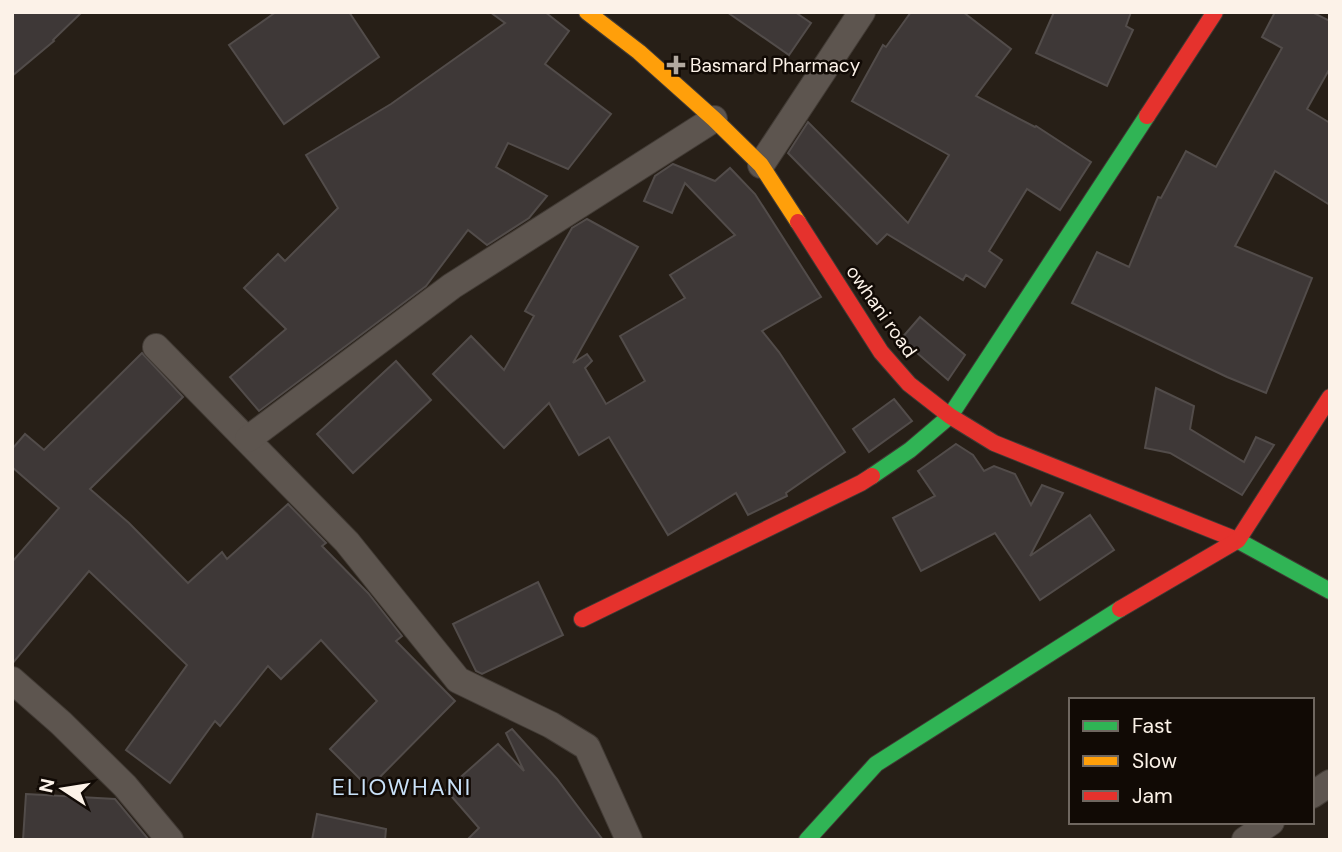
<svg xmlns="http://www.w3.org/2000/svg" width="1342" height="852" viewBox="0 0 1342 852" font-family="'DM Sans',sans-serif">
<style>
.building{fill:#3e3837;stroke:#524c4a;stroke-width:2}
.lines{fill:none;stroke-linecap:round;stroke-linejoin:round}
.street-casing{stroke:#423b35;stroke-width:28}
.fast-casing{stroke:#423b35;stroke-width:18}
.slow-casing{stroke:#423b35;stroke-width:18}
.jam-casing{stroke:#423b35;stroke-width:18}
.street{stroke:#5d554f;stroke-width:26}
.fast{stroke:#30b455;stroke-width:16}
.slow{stroke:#ff9f0a;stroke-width:16}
.jam{stroke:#e5322d;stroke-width:16}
.poi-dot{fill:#b1a89f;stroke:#110a05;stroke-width:2.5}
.labels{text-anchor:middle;stroke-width:5;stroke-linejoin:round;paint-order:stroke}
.poi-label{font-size:19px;fill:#fcf2e8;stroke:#110a05;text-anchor:start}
.street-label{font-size:19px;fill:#fcf2e8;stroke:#110a05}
.quarter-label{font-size:23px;letter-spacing:2px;fill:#c9e1f8;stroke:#110a05}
</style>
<rect width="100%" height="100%" fill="#271f17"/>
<!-- building -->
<g class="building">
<polygon points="12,12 82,12 53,40 54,41 12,76"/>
<polygon points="276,12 349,12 379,57 284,124 229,45"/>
<polygon points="490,12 545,12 569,31 545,64 611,114 568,169 508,143 496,167 547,196 529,218 487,245 468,230 426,286 259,411 230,377 286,329 244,288 278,254 285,261 338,208 306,155 391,104 505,23"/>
<polygon points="727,12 795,12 811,23 789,55"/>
<polygon points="911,12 963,12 1011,49 976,96 1035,127 1036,126 1091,162 1060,210 1027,189 989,251 1002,260 985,287 966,275 963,280 887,234 877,244 788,153 808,122 908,223 949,155 852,101 883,45 886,47"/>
<polygon points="1054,12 1131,12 1126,26 1133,30 1107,86 1036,53"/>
<polygon points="1275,12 1312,12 1330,21 1330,68 1307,109 1330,123 1330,205 1275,171 1235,246 1312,278 1266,393 1227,377 1072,303 1097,252 1129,267 1158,197 1161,198 1186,151 1216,167 1282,48 1262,37"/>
<polygon points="673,164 715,181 730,168 755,194 821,297 762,331 779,352 845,452 786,493 787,496 748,515 736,493 668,535 609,437 579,455 549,403 504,448 433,374 471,336 504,370 534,316 525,311 572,228 587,219 638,247 573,363 587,354 592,361 585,368 606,404 645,381 620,336 685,298 670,275 735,235 685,183 672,213 644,201 655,176"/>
<polygon points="920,317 965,355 948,380 901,339"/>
<polygon points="142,353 183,397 90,489 129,523 188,583 222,552 227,559 288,504 326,543 322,546 368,593 402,636 396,641 455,701 369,788 330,749 377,701 321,640 281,679 268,666 220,726 215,721 170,783 126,750 187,665 89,571 12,664 12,562 59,508 12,467 12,449 25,434 44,450"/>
<polygon points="396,361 431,400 353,473 317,434"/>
<polygon points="1156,388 1194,406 1190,429 1244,462 1256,437 1274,445 1242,495 1170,453 1145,448"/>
<polygon points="894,399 912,421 869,452 853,429"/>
<polygon points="956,444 973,455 984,471 994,466 1015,474 1031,505 1042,485 1063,493 1030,556 1090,515 1114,550 1040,600 995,533 921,571 893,518 935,496 918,471"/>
<polygon points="538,582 563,635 482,674 476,671 453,624"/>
<polygon points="512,729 557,779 603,840 467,840 479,828 446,790 498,744 524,771 506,733"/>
<polygon points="26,794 115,799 149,840 23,840"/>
<polygon points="317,814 386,829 385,840 312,840"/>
</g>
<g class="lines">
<defs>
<g id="street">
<polyline points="761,165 862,12"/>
<polyline points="156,347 347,542 458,680 551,725 587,747 629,840"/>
<polyline points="248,439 452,286 714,119"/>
<polyline points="12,680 61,723 125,786 170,840"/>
<polyline points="1312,795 1330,783"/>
<polyline points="1245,840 1271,822"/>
</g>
<g id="fast">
<polyline points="872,476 910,450 950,416 1147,116"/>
<polyline points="1237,540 1330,591"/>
<polyline points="807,840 876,764 1120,609"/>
</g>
<polyline id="slow" points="587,12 639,52 714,119 761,165 798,222"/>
<g id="jam">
<polyline points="1147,116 1215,12"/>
<polyline points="798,222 881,352 909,384 950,416 994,443 1237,540"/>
<polyline points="1120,609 1238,540 1330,397"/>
<polyline points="582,619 861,483 872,476"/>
</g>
</defs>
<!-- street casing -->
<use href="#street" class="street-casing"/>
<!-- fast casing -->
<use href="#fast" class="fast-casing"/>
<!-- slow casing -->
<use href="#slow" class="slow-casing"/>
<!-- jam casing -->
<use href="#jam" class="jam-casing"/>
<!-- street -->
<use href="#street" class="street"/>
<!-- fast -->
<use href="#fast" class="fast"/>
<!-- slow -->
<use href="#slow" class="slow"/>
<!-- jam -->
<use href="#jam" class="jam"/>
</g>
<!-- markers -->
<path class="poi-dot" d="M672.5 54.5h7v7h7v7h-7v7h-7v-7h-7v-7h7z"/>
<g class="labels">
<!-- poi labels -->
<g class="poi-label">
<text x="690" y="72">Basmard Pharmacy</text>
</g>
<!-- street labels -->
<g class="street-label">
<text transform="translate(882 311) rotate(55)" y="7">owhani road</text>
</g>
<!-- quarter labels -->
<g class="quarter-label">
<text x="402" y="795">ELIOWHANI</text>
</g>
</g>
<!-- border -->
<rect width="1342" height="852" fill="none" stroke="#fcf2e8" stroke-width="28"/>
<!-- legend -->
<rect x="1069" y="698" width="245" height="126" fill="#110a05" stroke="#6f6760" stroke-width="2"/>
<rect x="1083" y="721" width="35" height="10" fill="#30b455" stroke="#6f6760" stroke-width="2"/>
<text x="1132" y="733" font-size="21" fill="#fcf2e8">Fast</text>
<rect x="1083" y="756" width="35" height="10" fill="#ff9f0a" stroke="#6f6760" stroke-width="2"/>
<text x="1132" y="768" font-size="21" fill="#fcf2e8">Slow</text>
<rect x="1083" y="791" width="35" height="10" fill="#e5322d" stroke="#6f6760" stroke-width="2"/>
<text x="1132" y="803" font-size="21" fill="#fcf2e8">Jam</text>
<!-- north arrow -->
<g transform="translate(63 789) rotate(282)" stroke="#110a05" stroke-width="5" paint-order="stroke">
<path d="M0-5L12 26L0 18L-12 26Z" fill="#fcf2e8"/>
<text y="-10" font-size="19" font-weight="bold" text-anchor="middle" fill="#fcf2e8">N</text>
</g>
</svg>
